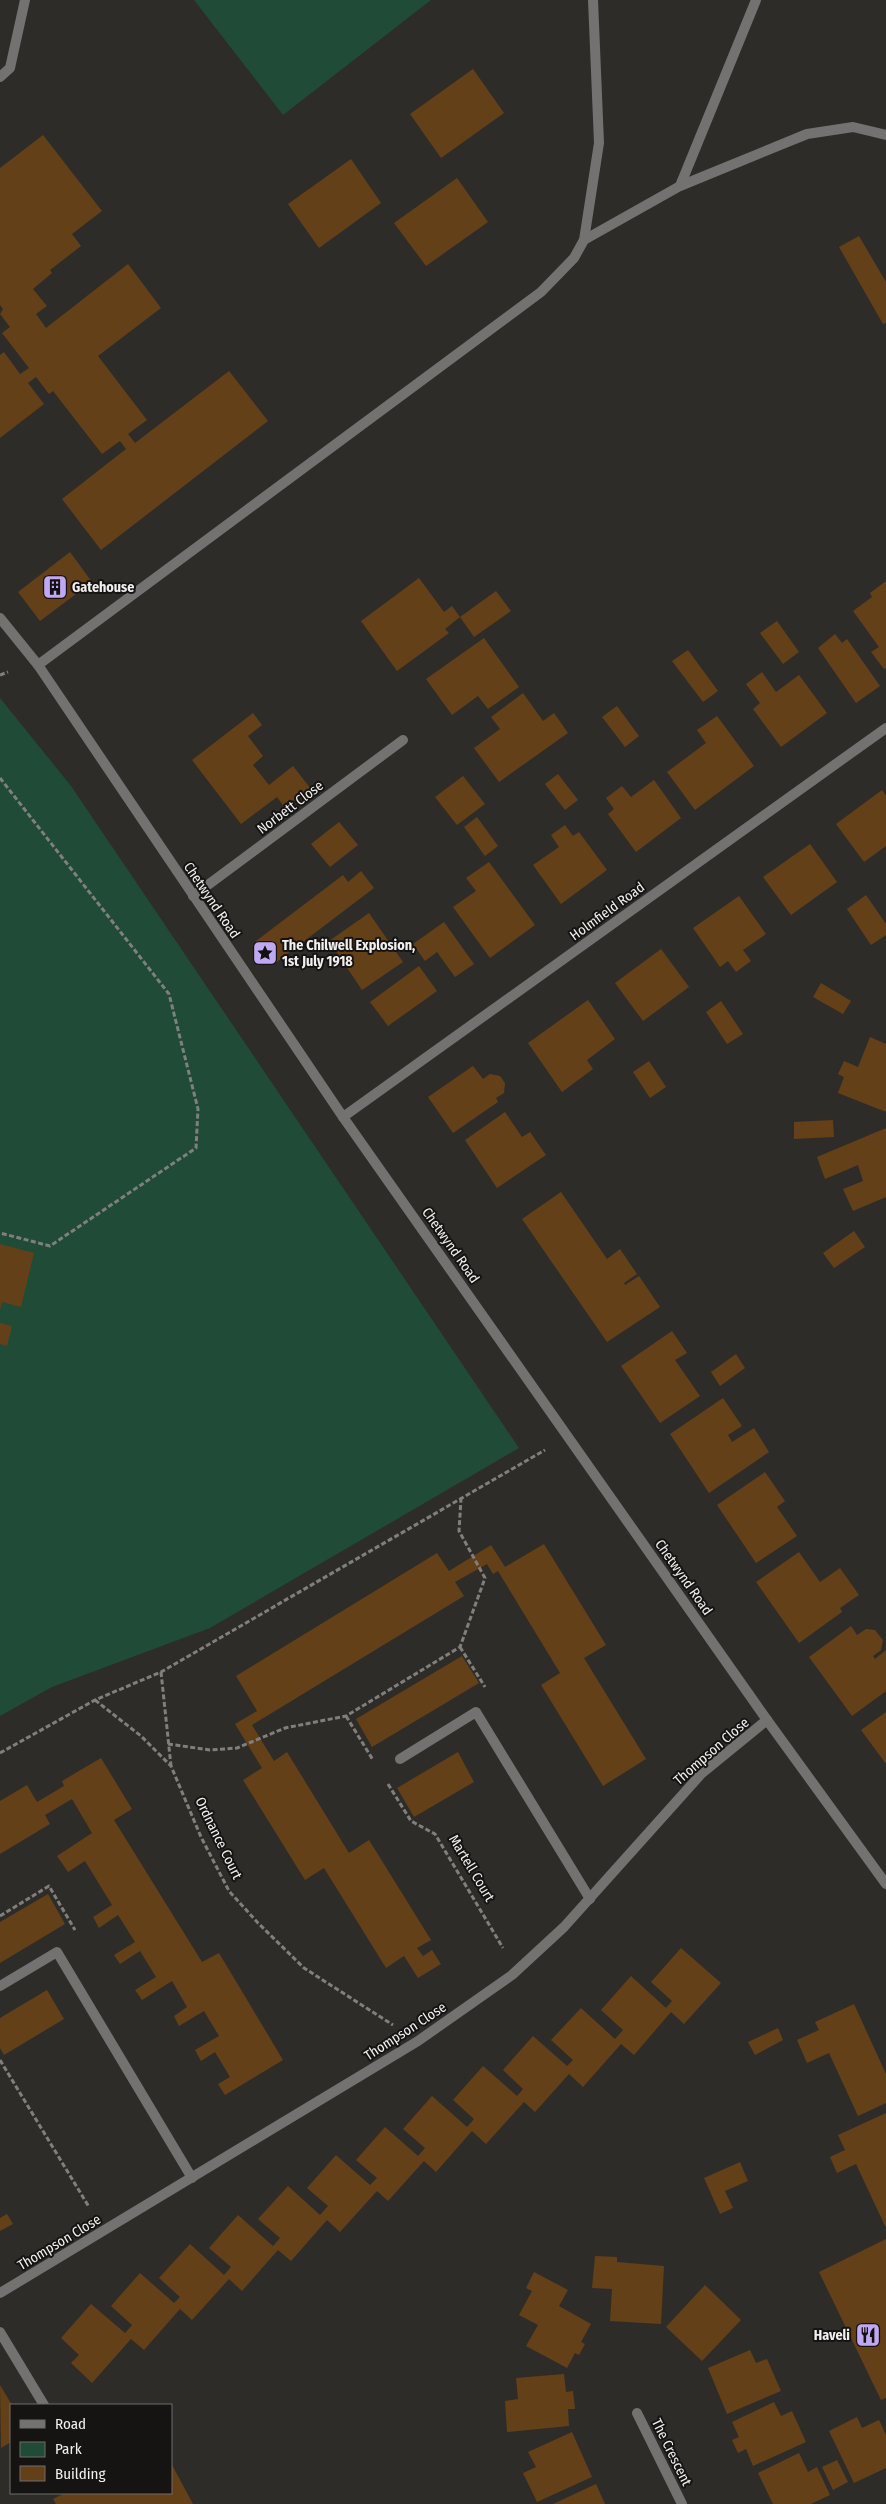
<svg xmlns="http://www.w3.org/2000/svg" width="886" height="2504" viewBox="0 0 886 2504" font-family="'Fira Sans Condensed',sans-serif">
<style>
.green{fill:#204b36}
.building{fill:#634018}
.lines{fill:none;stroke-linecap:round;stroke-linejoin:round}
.path{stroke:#817f7d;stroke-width:3;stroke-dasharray:5 2.5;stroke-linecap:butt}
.service{stroke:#737271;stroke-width:10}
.minor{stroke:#737271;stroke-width:10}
.labels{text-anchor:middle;stroke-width:4;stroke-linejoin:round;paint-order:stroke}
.poi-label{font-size:14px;font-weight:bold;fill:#f2f0ee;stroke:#161413;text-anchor:start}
.street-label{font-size:14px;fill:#f2f0ee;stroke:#161413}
</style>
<rect width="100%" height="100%" fill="#2e2c29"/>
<!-- green -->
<g class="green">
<polygon points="194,0 431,0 283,115"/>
<polygon points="0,698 71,786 519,1448 210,1628 52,1687 0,1716"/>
</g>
<!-- building -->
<g class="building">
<polygon points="473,69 504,113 441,158 410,114"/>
<polygon points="43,135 102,211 72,234 81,246 50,270 52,273 33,289 47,306 36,314 46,328 128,264 161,308 98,356 147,420 128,434 135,443 229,371 268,421 101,550 62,499 126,449 120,441 102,454 53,391 49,394 36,377 28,383 44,404 0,438 0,355 4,352 20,374 29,368 2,333 10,327 0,314 3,309 0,305 0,168"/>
<polygon points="351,159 381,203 319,248 288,204"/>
<polygon points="457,178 488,222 426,266 394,223"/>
<polygon points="859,236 886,282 886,323 883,324 839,247"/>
<polygon points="70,552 92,582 40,621 18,592"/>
<polygon points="419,578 444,612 452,606 460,617 445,629 449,633 397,671 361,621"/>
<polygon points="886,581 886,668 884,669 871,652 879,647 853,611 872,597 870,593"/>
<polygon points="496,591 511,611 474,637 460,617"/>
<polygon points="777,621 799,652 783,664 760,633"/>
<polygon points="835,634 842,643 847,639 880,686 856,703 818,648"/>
<polygon points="484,638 519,687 488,709 478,696 452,715 426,679"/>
<polygon points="688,650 718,691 703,702 672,661"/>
<polygon points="762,672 776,692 799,675 827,713 781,747 753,709 760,703 746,684"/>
<polygon points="523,693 543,721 554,713 568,733 499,782 474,748 500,729 491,717"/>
<polygon points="617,706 639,736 625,747 602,717"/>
<polygon points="253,713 262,725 248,736 263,756 253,765 269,785 293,766 311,789 285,808 277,797 241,824 192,760"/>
<polygon points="717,716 754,766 695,810 667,772 706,743 697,730"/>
<polygon points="558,774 578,800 565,810 545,784"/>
<polygon points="463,776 485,804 457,825 435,797"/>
<polygon points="654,780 681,818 636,852 608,814 614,809 606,798 622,786 631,797"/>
<polygon points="882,790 886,796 886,846 864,862 836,824"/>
<polygon points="477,817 498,846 485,856 464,827"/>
<polygon points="339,822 358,845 330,867 311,844"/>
<polygon points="565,825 573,836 579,832 607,870 561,904 533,865 559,847 551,835"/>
<polygon points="810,844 837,882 791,915 763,877"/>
<polygon points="489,862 535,925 490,958 453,907 476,891 466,878"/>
<polygon points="361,871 374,888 274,964 256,941 343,875 348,882"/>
<polygon points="866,895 886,924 886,935 871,945 847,909"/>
<polygon points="739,896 766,934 743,950 751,961 736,972 728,961 720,967 693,928"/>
<polygon points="369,913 403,962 362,990 329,941"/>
<polygon points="444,922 474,964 455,977 437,952 425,961 413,944"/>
<polygon points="661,949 689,987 643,1021 615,983"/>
<polygon points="419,966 437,991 388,1026 370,1002"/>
<polygon points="821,983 851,1001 843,1014 813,997"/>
<polygon points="588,1000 615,1039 587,1060 593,1069 562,1092 528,1043"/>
<polygon points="721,1001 743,1034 727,1044 706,1012"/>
<polygon points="870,1037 886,1044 886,1112 838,1093 844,1077 838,1074 844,1061 858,1067"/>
<polygon points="649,1061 666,1087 650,1098 633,1072"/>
<polygon points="473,1066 483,1079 490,1074 500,1076 505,1083 504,1093 496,1098 498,1102 453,1133 428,1097"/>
<polygon points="505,1112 522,1137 530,1132 546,1155 497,1188 465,1140"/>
<polygon points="833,1120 834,1137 794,1139 794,1122"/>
<polygon points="886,1128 886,1197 853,1211 843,1189 863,1181 858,1165 825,1179 817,1157"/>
<polygon points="561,1192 607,1259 620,1249 637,1274 624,1283 625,1285 639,1276 660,1307 607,1342 522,1219"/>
<polygon points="854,1231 865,1247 834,1268 823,1253"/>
<polygon points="0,1244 34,1253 21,1307 2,1302 0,1310"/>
<polygon points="0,1323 12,1326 7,1346 0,1344"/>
<polygon points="672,1331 687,1353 675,1360 700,1396 660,1423 621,1366"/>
<polygon points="736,1354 745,1368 720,1386 711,1372"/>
<polygon points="723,1398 742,1426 728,1435 732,1442 754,1428 769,1452 709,1493 670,1434"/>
<polygon points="765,1472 785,1501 777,1507 797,1536 756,1563 717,1505"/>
<polygon points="544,1544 606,1645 584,1658 646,1759 603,1786 541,1685 560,1673 498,1571 493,1574 487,1564 455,1582 464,1596 252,1725 274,1761 287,1752 349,1853 369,1840 431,1940 417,1948 423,1956 432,1950 441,1964 418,1978 404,1956 386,1968 324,1868 305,1880 243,1780 262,1768 235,1724 257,1711 236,1676 437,1553 449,1571 491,1545 505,1567"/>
<polygon points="799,1552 820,1582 840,1568 859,1595 840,1608 842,1612 799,1643 756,1582"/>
<polygon points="851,1626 857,1635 866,1629 875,1630 883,1640 881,1650 873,1656 875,1659 886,1650 886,1691 852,1716 809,1657"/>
<polygon points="462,1656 479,1683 372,1747 356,1719"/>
<polygon points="886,1712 886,1764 861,1730"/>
<polygon points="458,1752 474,1782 414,1817 397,1788"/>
<polygon points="101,1758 132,1809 114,1820 202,1962 219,1953 283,2060 225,2095 218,2084 230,2077 215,2052 201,2061 195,2050 219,2036 204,2011 179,2026 174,2016 187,2007 172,1981 142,2000 135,1990 156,1977 140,1951 120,1964 114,1955 135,1942 118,1915 99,1928 93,1917 112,1905 85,1861 68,1872 57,1856 92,1833 72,1799 45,1815 50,1824 0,1854 0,1801 27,1785 37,1802 64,1786 62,1781"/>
<polygon points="48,1894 65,1924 0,1963 0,1922"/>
<polygon points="681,1948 721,1983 684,2024 671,2012 634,2055 621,2044 583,2087 569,2074 535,2112 524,2102 486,2144 472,2131 436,2172 424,2161 388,2201 377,2191 340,2232 327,2220 291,2261 278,2250 242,2291 229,2279 192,2320 180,2309 144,2350 131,2339 92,2383 71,2363 79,2355 61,2338 91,2304 125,2333 132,2325 111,2306 140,2273 174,2303 180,2297 159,2278 190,2244 224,2275 231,2267 209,2248 238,2215 273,2246 280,2238 258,2219 288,2186 320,2215 328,2206 307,2188 336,2155 370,2185 377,2178 356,2160 385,2127 418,2156 425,2148 403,2129 432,2096 467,2127 474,2119 453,2100 483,2066 517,2096 523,2089 503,2070 533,2036 567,2066 573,2060 551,2040 581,2008 615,2039 623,2030 601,2010 631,1976 666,2008 672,2001 651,1982"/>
<polygon points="47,1990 64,2019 4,2055 0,2048 0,2018"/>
<polygon points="854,2004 886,2074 886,2103 858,2116 829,2053 807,2063 797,2040 819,2030 815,2022"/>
<polygon points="778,2028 783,2040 755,2055 748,2042"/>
<polygon points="886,2113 886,2228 856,2164 837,2173 830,2157 845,2150 838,2135"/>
<polygon points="740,2162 748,2181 725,2191 733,2208 720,2214 704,2178"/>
<polygon points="7,2214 13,2224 0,2231 0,2218"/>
<polygon points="886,2239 886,2398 881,2400 819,2272"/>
<polygon points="595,2256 617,2257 617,2262 664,2266 661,2324 610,2321 612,2289 592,2288"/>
<polygon points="534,2272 568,2290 559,2306 591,2324 581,2342 585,2344 579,2355 575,2353 567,2368 526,2346 538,2325 519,2315 532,2291 526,2288"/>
<polygon points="705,2285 741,2320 702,2361 666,2327"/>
<polygon points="750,2350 756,2363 767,2359 781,2391 727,2414 708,2368"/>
<polygon points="564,2374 566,2392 573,2391 575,2409 568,2409 569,2426 507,2432 505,2401 518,2399 516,2378"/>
<polygon points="0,2385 12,2405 11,2442 1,2448"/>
<polygon points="774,2402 781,2416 792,2411 806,2442 753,2466 746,2449 738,2453 732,2440 739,2437 732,2422"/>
<polygon points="857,2417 862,2428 879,2420 886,2435 886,2468 854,2483 829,2431"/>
<polygon points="572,2432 592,2477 537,2502 523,2473 536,2467 528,2452"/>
<polygon points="799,2453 808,2472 817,2467 830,2495 811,2504 773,2504 758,2473"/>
<polygon points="837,2460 848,2482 833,2490 822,2467"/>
<polygon points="171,2463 193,2504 56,2504 53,2499 65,2493 171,2493"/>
<polygon points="596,2484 605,2504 553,2504"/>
</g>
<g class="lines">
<!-- path -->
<g class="path">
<polyline points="0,675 8,672"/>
<polyline points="0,778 169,994 198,1109 196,1148 50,1246 0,1233"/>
<polyline points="460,1647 485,1687"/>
<polyline points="161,1672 171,1766"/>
<polyline points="95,1700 141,1736 171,1766 201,1837 229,1891 258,1923 304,1968 393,2025"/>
<polyline points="346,1716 373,1760"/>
<polyline points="168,1744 210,1750 237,1748 285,1728 346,1716 460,1647 485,1578 459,1531 461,1499"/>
<polyline points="0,1753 95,1700 161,1672 545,1450"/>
<polyline points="388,1784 411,1821 435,1834 503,1948"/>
<polyline points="0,1916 49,1886 75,1930"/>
<polyline points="0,2060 89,2207"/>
</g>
<!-- service -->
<g class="service">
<polyline points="0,77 10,68 25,0"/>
<polyline points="400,1759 476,1712 590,1899"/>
<polyline points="0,1986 57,1952 192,2178"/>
<polyline points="0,2332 44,2405"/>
</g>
<!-- minor -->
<g class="minor">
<polyline points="680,186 756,0"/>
<polyline points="584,240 599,143 593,0"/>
<polyline points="0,618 38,665 343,1117 767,1720 886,1884"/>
<polyline points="38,665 541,292 574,258 584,240 680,186 807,134 853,127 886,135"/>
<polyline points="193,896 403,740"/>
<polyline points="343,1117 886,728"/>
<polyline points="0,2293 418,2041 512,1975 564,1927 702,1773 767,1720"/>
<polyline points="637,2413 682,2504"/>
</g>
</g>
<!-- icons -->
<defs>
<symbol id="building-square" viewBox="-11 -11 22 22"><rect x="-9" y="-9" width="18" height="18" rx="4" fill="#c1a8f3" stroke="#161413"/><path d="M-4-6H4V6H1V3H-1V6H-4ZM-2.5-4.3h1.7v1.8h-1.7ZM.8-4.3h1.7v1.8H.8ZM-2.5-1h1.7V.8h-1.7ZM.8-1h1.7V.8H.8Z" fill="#111"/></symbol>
<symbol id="sight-square" viewBox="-11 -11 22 22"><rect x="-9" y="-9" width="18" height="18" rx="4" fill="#c1a8f3" stroke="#161413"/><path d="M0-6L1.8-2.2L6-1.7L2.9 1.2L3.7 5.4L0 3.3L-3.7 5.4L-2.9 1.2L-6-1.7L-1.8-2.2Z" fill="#111"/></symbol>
<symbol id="restaurant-square" viewBox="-11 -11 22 22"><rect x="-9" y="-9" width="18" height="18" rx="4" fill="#c1a8f3" stroke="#161413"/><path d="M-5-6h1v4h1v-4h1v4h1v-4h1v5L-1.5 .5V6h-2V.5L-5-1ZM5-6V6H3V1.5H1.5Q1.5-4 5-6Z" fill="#111"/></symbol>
</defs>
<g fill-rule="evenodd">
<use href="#building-square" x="41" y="573" width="28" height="28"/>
<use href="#sight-square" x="251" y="939" width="28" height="28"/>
<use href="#restaurant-square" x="854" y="2321" width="28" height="28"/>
</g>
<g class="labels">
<!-- poi labels -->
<g class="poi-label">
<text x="72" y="592">Gatehouse</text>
<text x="282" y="950">The Chilwell Explosion,<tspan x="282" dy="16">1st July 1918</tspan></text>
<text x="850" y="2340" text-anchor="end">Haveli</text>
</g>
<!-- street labels -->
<g class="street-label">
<text transform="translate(290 807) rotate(-37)" y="5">Norbett Close</text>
<text transform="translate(212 900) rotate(56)" y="5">Chetwynd Road</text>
<text transform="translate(607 911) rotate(-36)" y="5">Holmfield Road</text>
<text transform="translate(451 1245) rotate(55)" y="5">Chetwynd Road</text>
<text transform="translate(684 1577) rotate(55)" y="5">Chetwynd Road</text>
<text transform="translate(711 1751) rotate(-41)" y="5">Thompson Close</text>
<text transform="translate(219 1838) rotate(64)" y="5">Ordnance Court</text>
<text transform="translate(472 1868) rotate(59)" y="5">Martell Court</text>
<text transform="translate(405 2031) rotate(-33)" y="5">Thompson Close</text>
<text transform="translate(59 2242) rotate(-31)" y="5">Thompson Close</text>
<text transform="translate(672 2452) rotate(64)" y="5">The Crescent</text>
</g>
</g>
<!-- legend -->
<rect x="10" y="2404" width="162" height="90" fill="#161413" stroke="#6e6c6b"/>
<rect x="20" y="2420" width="25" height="8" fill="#737271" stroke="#6e6c6b"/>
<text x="55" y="2429" font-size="15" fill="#f2f0ee">Road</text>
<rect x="20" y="2442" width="25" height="15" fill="#204b36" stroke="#6e6c6b"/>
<text x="55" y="2454" font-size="15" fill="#f2f0ee">Park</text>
<rect x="20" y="2466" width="25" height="15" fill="#634018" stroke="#6e6c6b"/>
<text x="55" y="2479" font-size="15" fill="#f2f0ee">Building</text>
</svg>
